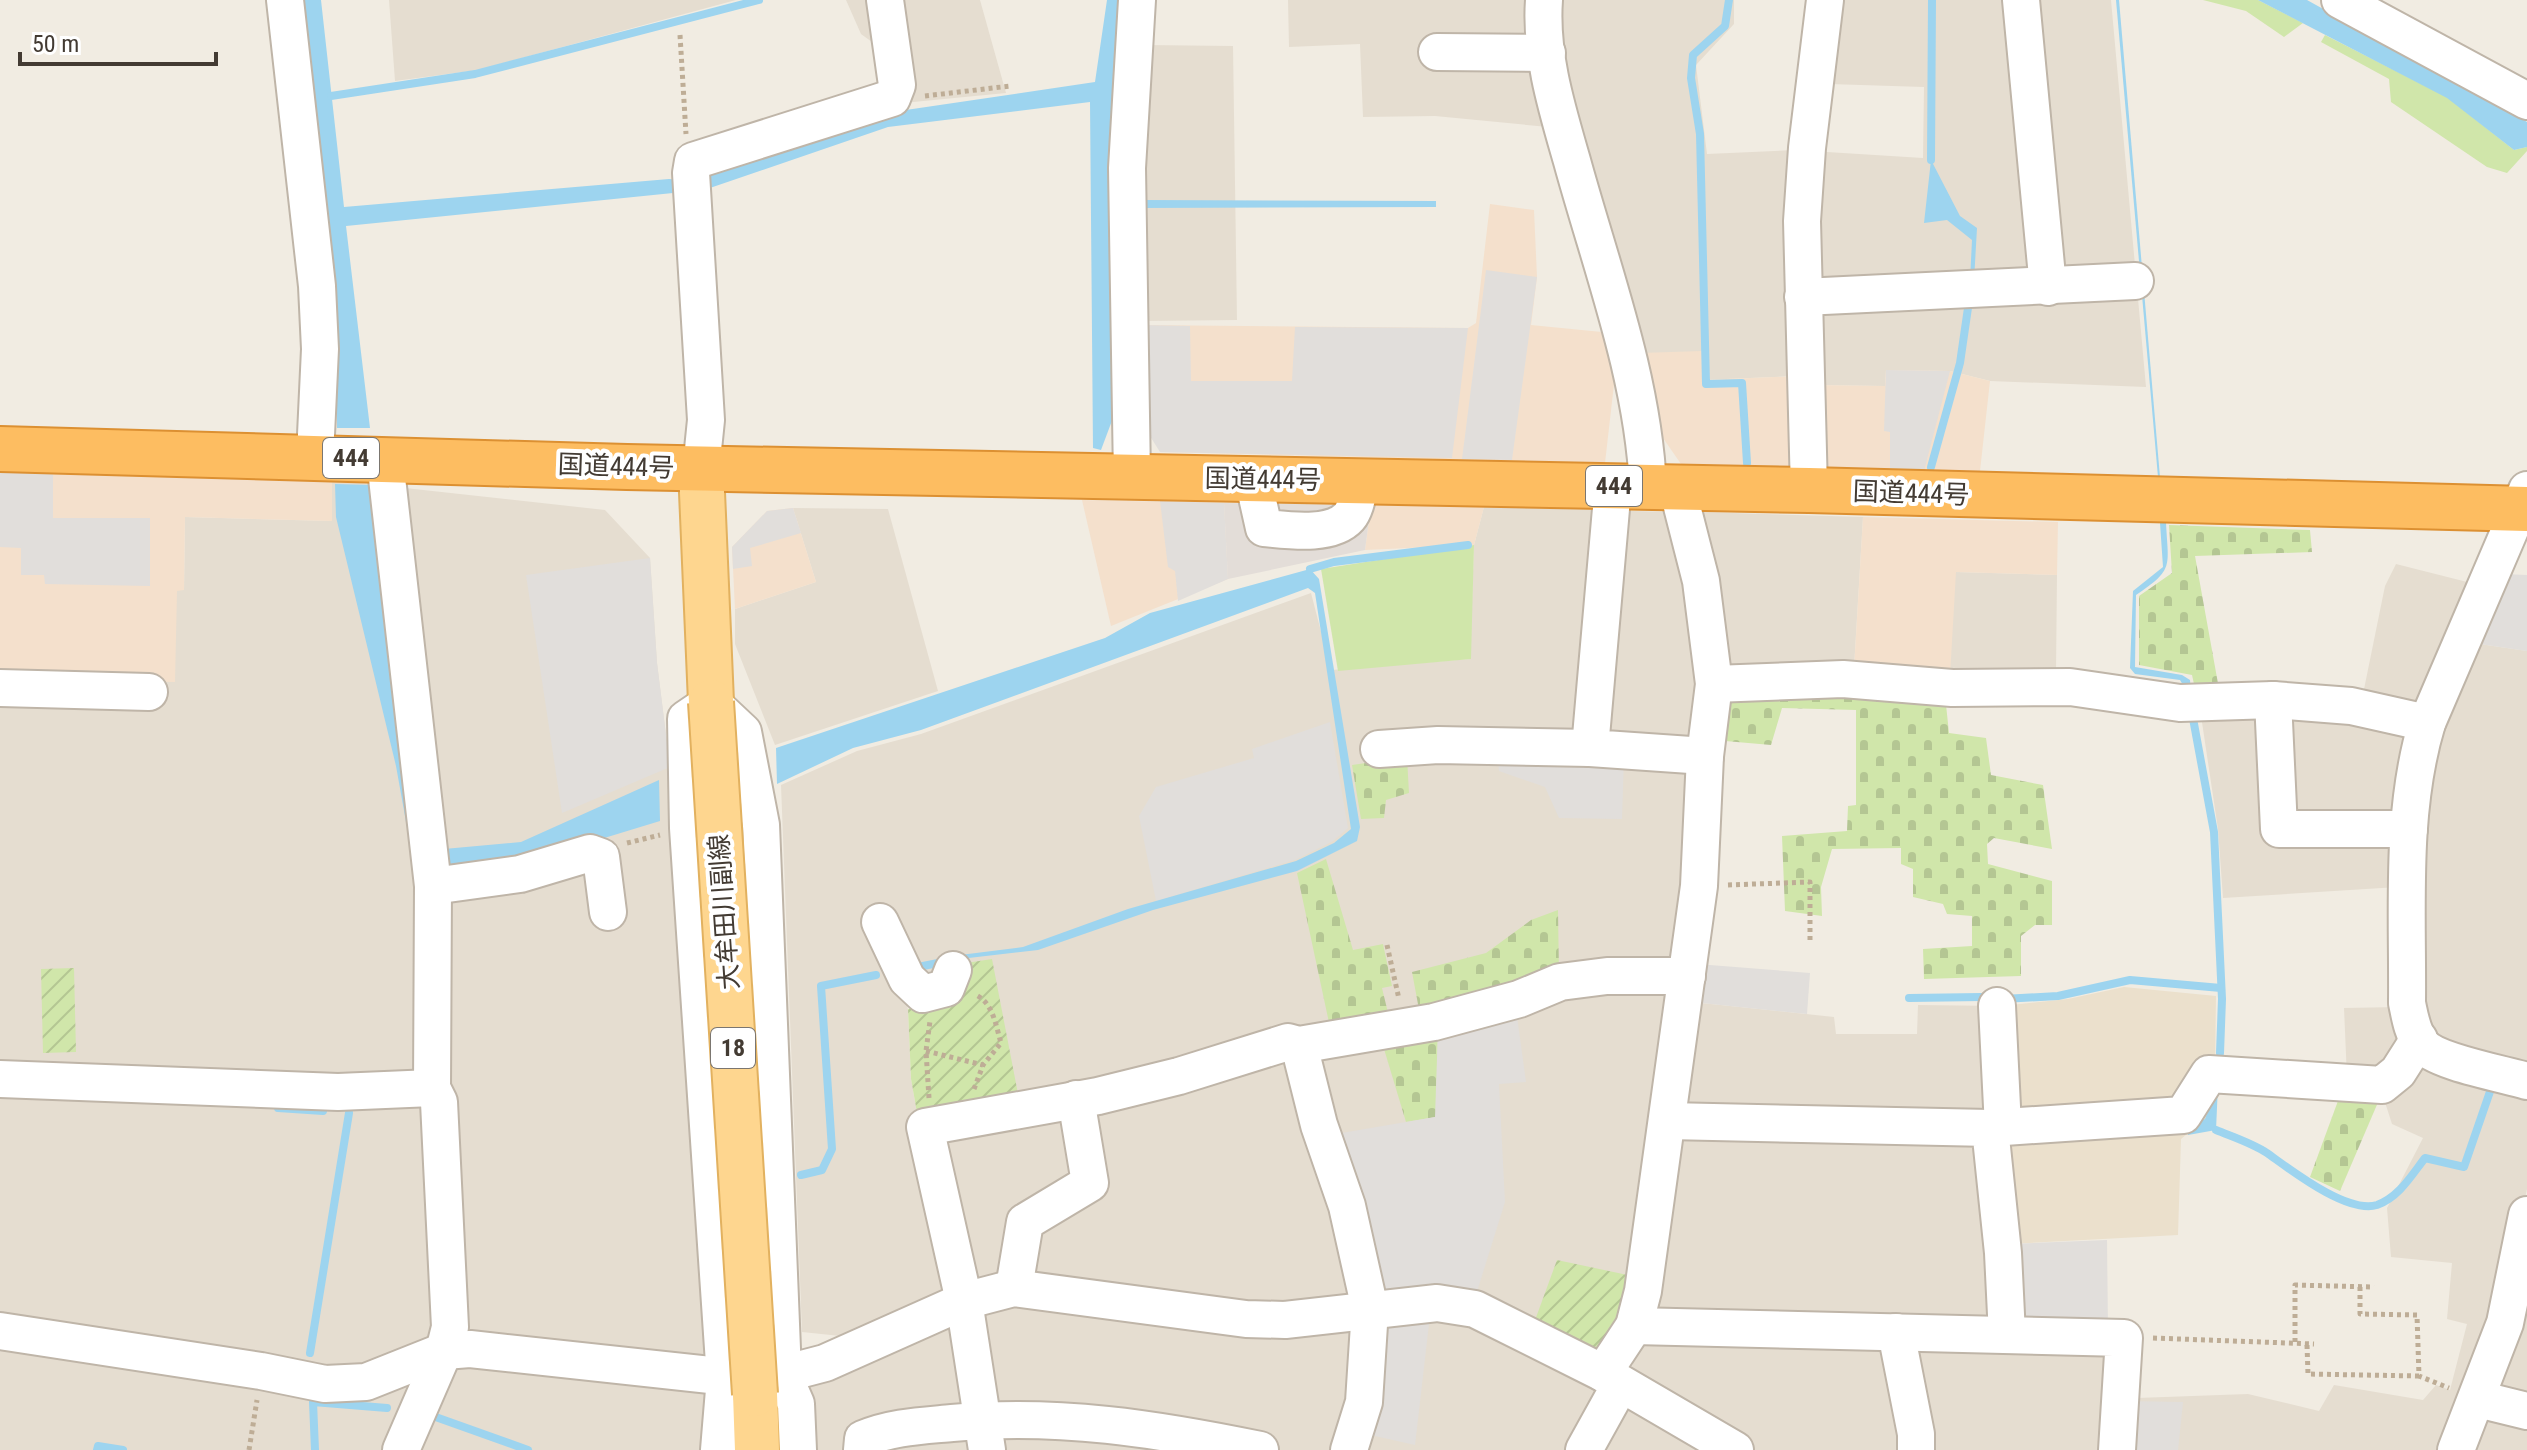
<svg xmlns="http://www.w3.org/2000/svg" width="2527" height="1450" viewBox="0 0 2527 1450" font-family="'Roboto Condensed','Noto Sans JP',sans-serif">
<style>
.residential{fill:#e5ddd0;fill-rule:evenodd}
.commercial{fill:#f4e0cc}
.industrial{fill:#e3ddd8}
.education{fill:#ebe0cc}
.grass{fill:#d0e6aa}
.cemetery{fill:url(#cemetery-stones)}
.garden{fill:url(#garden-furrows)}
.parking{fill:#e1dedb}
.water{fill:#9dd4ef}
.lines{fill:none;stroke-linecap:round;stroke-linejoin:round}
.stream{stroke:#9dd4ef;stroke-width:8}
.minor-casing{stroke:#bfb5a8;stroke-width:40}
.major-casing{stroke:#e2b15f;stroke-width:48}
.highway-casing{stroke:#dc9032;stroke-width:48}
.path{stroke:#bead96;stroke-width:5;stroke-dasharray:4 4;stroke-linecap:butt}
.minor{stroke:#fff;stroke-width:36}
.major{stroke:#fed68f;stroke-width:44}
.highway{stroke:#fdbd61;stroke-width:44}
.major-bridge-casing{stroke:#e2b15f;stroke-width:48;stroke-linecap:butt}
.major-bridge{stroke:#fed68f;stroke-width:44}
.labels{text-anchor:middle;stroke-width:8;stroke-linejoin:round;paint-order:stroke}
.shield{fill:#fff;stroke:#7b7670;stroke-width:2}
.shield-label{font-size:24px;font-weight:bold;fill:#433b33}
.street-label{font-size:26px;fill:#433b33;stroke:#fff}
</style>
<defs>
<pattern id="cemetery-stones" width="16" height="16" patternUnits="userSpaceOnUse" patternTransform="scale(2)"><rect width="16" height="16" fill="#d0e6aa"/><path d="M2 7V4a2 2 0 0 1 4 0v3zM10 15v-3a2 2 0 0 1 4 0v3z" fill="#b4c693"/></pattern>
<pattern id="garden-furrows" width="10" height="10" patternUnits="userSpaceOnUse" patternTransform="scale(2)"><rect width="10" height="10" fill="#d0e6aa"/><path d="M-1 1l2-2M0 10L10 0M9 11l2-2" fill="none" stroke="#b4c693"/></pattern>
</defs>
<rect width="100%" height="100%" fill="#f1ece2"/>
<!-- residential -->
<g class="residential">
<polygon points="389,0 736,0 478,70 395,81"/>
<polygon points="846,0 980,0 1006,93 903,103 879,47 861,34"/>
<polygon points="1288,0 1537,0 1548,127 1435,116 1363,117 1360,44 1289,47"/>
<polygon points="1552,0 1734,0 1734,24 1696,65 1707,154 1795,150 1923,158 1924,87 1829,84 1839,0 2111,0 2146,387 1990,381 1950,371 1886,370 1885,386 1811,385 1798,376 1702,380 1640,353 1561,84"/>
<polygon points="1145,45 1233,46 1237,320 1140,321"/>
<polygon points="332,480 605,510 650,558 657,663 670,767 707,1327 705,1440 702,1450 0,1450 0,680 177,590 184,590 185,517 332,521"/>
<path d="M1484 507 1671 512 1708 684 1637 1277 1534 1323 1252 1311 1010 1280 850 1337 802 1332 781 785 857 751 921 734 1311 593 1331 670 1470 659 1474 545ZM966 963 919 1124 911 1079 908 1009 899 981Z"/>
<polygon points="793,508 888,509 938,691 775,745 735,644 735,609 816,582"/>
<polygon points="1700,512 1863,517 1854,668 1956,572 2057,575 2056,672 1718,707"/>
<polygon points="2396,564 2479,585 2398,887 2223,898 2218,829 2200,709 2362,699 2385,586"/>
<polygon points="2473,643 2527,651 2527,1073 2427,1044 2415,1009 2419,800"/>
<polygon points="1692,1002 1834,1017 1836,1034 1917,1034 1918,1005 2001,1006 2012,1327 1647,1316"/>
<polygon points="2399,1007 2411,1036 2527,1088 2527,1189 2498,1325 2450,1450 1749,1450 1628,1379 1642,1335 2108,1348 2109,1399 2248,1394 2319,1411 2334,1385 2423,1400 2436,1385 2450,1390 2467,1324 2447,1319 2452,1263 2391,1257 2387,1208 2423,1138 2392,1124 2382,1093 2347,1078 2344,1008"/>
<polygon points="2527,1265 2527,1450 2464,1450"/>
<polygon points="1007,1294 1465,1314 1722,1450 806,1450 804,1383"/>
</g>
<!-- commercial -->
<g class="commercial">
<polygon points="1490,204 1534,210 1537,277 1531,325 1612,333 1617,358 1605,463 1160,452 1140,325 1468,328 1476,323"/>
<polygon points="1702,351 1703,380 1799,376 1811,385 1885,386 1886,370 1950,371 1990,381 1980,471 1681,464 1663,438 1640,353"/>
<polygon points="0,472 332,480 332,521 185,517 184,590 177,591 175,682 0,680"/>
<polygon points="1082,500 1224,503 1228,579 1111,626"/>
<polygon points="1371,505 1484,507 1474,545 1365,550"/>
<polygon points="793,508 816,582 735,609 732,547 767,511"/>
<polygon points="1863,517 2058,522 2057,575 1956,572 1950,676 1854,669"/>
</g>
<!-- industrial -->
<polygon class="industrial" points="1224,503 1371,505 1365,550 1228,579"/>
<!-- education -->
<polygon class="education" points="2124,987 2216,996 2215,1070 2204,1101 2207,1118 2181,1139 2178,1235 2009,1244 2001,1006 2068,999"/>
<!-- grass -->
<g class="grass">
<polygon points="2203,0 2258,0 2303,23 2284,37 2246,11"/>
<polygon points="2325,35 2447,97 2514,150 2527,147 2527,151 2507,173 2487,167 2391,102 2389,79 2321,42"/>
<polygon points="1474,545 1471,659 1338,671 1321,569"/>
</g>
<!-- cemetery -->
<g class="cemetery">
<polygon points="2169,525 2310,530 2312,552 2195,556 2219,689 2196,693 2192,675 2139,665 2139,596 2172,573"/>
<polygon points="1735,688 1945,695 1949,733 1986,738 1991,775 2043,785 2052,849 1994,838 1987,844 1988,864 2052,881 2052,925 2035,925 2021,936 2021,976 1924,979 1923,949 1972,946 1972,916 1947,914 1943,904 1913,897 1913,869 1901,864 1901,848 1832,849 1821,887 1822,916 1785,911 1782,836 1847,831 1848,806 1856,805 1856,710 1782,708 1771,745 1714,740 1718,707"/>
<polygon points="1407,757 1409,793 1386,800 1384,818 1361,819 1352,765"/>
<polygon points="1326,859 1353,950 1383,944 1392,986 1382,988 1390,1021 1331,1032 1297,873"/>
<polygon points="1558,910 1559,975 1420,1015 1412,972 1486,953 1531,920"/>
<polygon points="1438,1029 1436,1117 1406,1122 1381,1039"/>
<polygon points="2342,1090 2382,1093 2340,1191 2310,1177"/>
</g>
<!-- garden -->
<g class="garden">
<polygon points="992,959 1019,1099 919,1124 911,1079 908,1009 955,992 966,963"/>
<polygon points="74,968 76,1052 43,1053 41,969"/>
<polygon points="1557,1260 1637,1277 1613,1340 1594,1348 1534,1323"/>
</g>
<!-- parking -->
<g class="parking">
<polygon points="1486,270 1537,277 1512,460 1462,459"/>
<polygon points="1140,325 1190,326 1191,381 1292,381 1295,327 1468,328 1452,458 1160,452 1143,425"/>
<polygon points="1886,370 1950,371 1924,471 1890,469 1890,432 1884,431"/>
<polygon points="0,472 53,473 53,518 150,518 150,586 45,584 44,575 21,575 21,548 0,547"/>
<polygon points="1160,501 1224,503 1228,579 1178,601 1175,571 1168,567"/>
<polygon points="793,508 801,533 750,548 752,566 733,569 732,547 767,511"/>
<polygon points="650,558 657,663 670,767 562,813 526,575"/>
<polygon points="2503,574 2527,575 2527,651 2473,643"/>
<polygon points="1330,722 1348,828 1333,841 1295,860 1156,901 1139,816 1156,787 1254,758 1252,749"/>
<polygon points="1497,753 1624,757 1622,819 1559,818 1545,787 1499,771"/>
<polygon points="1697,964 1810,973 1807,1014 1692,1002"/>
<polygon points="1516,1009 1526,1082 1499,1084 1505,1202 1475,1298 1375,1298 1330,1135 1435,1117 1438,1029"/>
<polygon points="2107,1240 2108,1328 2012,1327 2009,1244"/>
<polygon points="1430,1315 1415,1445 1366,1434 1379,1318"/>
<polygon points="2126,1401 2183,1402 2178,1450 2124,1450"/>
</g>
<!-- water -->
<g class="water">
<polygon points="301,0 321,0 344,207 669,179 695,181 711,169 899,111 1095,82 1107,0 1122,0 1116,410 1101,450 1093,448 1090,102 888,127 707,189 686,187 673,193 346,226 370,428 337,428 335,300"/>
<polygon points="2116,0 2119,0 2160,477 2158,477"/>
<polygon points="2258,0 2307,0 2527,122 2527,147 2514,150 2447,98"/>
<polygon points="1931,160 1960,216 1977,228 1974,281 1970,281 1972,240 1947,220 1924,223"/>
<polygon points="1140,200 1436,201 1436,207 1140,208"/>
<polygon points="335,484 372,485 415,872 396,766 336,517"/>
<path d="M2166 522C2168 567 2175 569 2136 595L2135 667 2182 675 2190 680 2191 692H2187L2180 680 2135 674 2130 668 2133 591 2163 567 2160 523Z"/>
<polygon points="1310,569 1319,579 1360,827 1357,841 1297,871 1153,910 1038,950 960,959 960,955 1023,947 1128,909 1296,861 1334,843 1351,829 1315,593 1308,588 921,730 853,748 777,784 776,748 1105,638 1150,613"/>
<polygon points="659,780 660,821 542,857 444,876 444,849 521,842"/>
<polygon points="2218,1085 2216,1130 2188,1135 2188,1128 2205,1119"/>
</g>
<g class="lines">
<!-- stream -->
<g class="stream">
<polyline points="1729,0 1725,26 1693,55 1691,78 1700,134 1706,384 1742,383 1747,463"/>
<polyline points="331,96 475,74 759,0"/>
<polyline points="1931,160 1932,0"/>
<polyline points="1931,467 1960,363 1969,301"/>
<polyline points="1310,569 1334,562 1468,545"/>
<polyline points="2192,713 2214,832 2222,999 2220,1053"/>
<polyline points="918,967 943,962"/>
<polyline points="1909,998 1982,997"/>
<polyline points="2003,999 2058,996 2130,980 2221,988"/>
<polyline points="278,1108 323,1111"/>
<path d="M2216 1130C2233 1137 2252 1143 2267 1153 2291 1170 2347 1214 2377 1205 2399 1197 2411 1176 2425 1158L2464 1167 2494 1080"/>
<polyline points="801,1175 822,1170 832,1149 821,986 876,975"/>
<polyline points="310,1353 349,1113"/>
<polyline points="430,1415 528,1450"/>
<polyline points="97,1450 98,1446 123,1450"/>
<polyline points="315,1450 313,1402 387,1408"/>
</g>
<defs>
<g id="minor">
<polyline points="285,0 317,286 320,349 315,456"/>
<path d="M1544 0C1540 55 1557 109 1572 161 1601 267 1643 376 1648 487"/>
<polyline points="2021,0 2048,287"/>
<polyline points="2340,0 2527,101"/>
<polyline points="1437,52 1547,53"/>
<polyline points="1803,297 2135,281"/>
<polyline points="389,459 387,478 433,886 432,1088 439,1102 450,1327 444,1351 401,1450"/>
<polyline points="701,469 706,420 691,173 693,161 892,98 897,85 885,0"/>
<polyline points="1132,477 1127,168 1137,0"/>
<path d="M1253 479 1264 528C1287 530 1331 537 1349 517 1356 509 1358 492 1361 481"/>
<polyline points="1613,486 1590,748 1705,756"/>
<polyline points="1809,490 1802,221 1807,148 1825,0"/>
<path d="M2527 490 2427 723C2400 812 2408 910 2407 1003 2410 1017 2412 1032 2421 1044 2435 1062 2504 1074 2527 1081"/>
<polyline points="1714,684 1843,679 1952,688 2070,687 2180,703 2273,700 2351,706 2427,723"/>
<polyline points="0,688 149,692"/>
<polyline points="2273,700 2279,829 2409,829"/>
<polyline points="1379,749 1438,745 1590,748"/>
<polyline points="433,886 520,874 590,853 601,857 608,912"/>
<polyline points="880,922 907,979 923,994 946,988 953,970"/>
<polyline points="1997,1006 2003,1127"/>
<polyline points="1299,1045 1319,1125 1347,1206 1370,1309 1364,1402 1349,1450"/>
<polyline points="0,1079 338,1092 432,1088"/>
<polyline points="1668,1121 1990,1128 2003,1253 2007,1335"/>
<polyline points="1990,1128 2183,1115 2209,1074 2382,1085 2398,1072 2419,1039"/>
<polyline points="1014,1288 1025,1222 1090,1183 1076,1099"/>
<polyline points="1634,1326 2124,1338 2117,1450"/>
<polyline points="0,1331 261,1371 325,1384 366,1382 444,1351 470,1349 738,1378 783,1374 825,1363 964,1301 1014,1288 1246,1319 1285,1320 1437,1303 1475,1309 1603,1373 1735,1450"/>
<polyline points="1896,1332 1916,1434 1916,1450"/>
<polyline points="1603,1373 1634,1326 1643,1291 1699,886 1705,756 1714,684 1701,581 1677,487"/>
<polyline points="2478,1399 2527,1411"/>
<polyline points="719,1450 725,1378 688,828 686,719 711,702 743,732 761,825 783,1374 796,1404 798,1450"/>
<path d="M862 1450 863 1439C892 1427 920 1426 952 1423 1057 1413 1158 1429 1260 1450"/>
<polyline points="987,1450 964,1301 925,1127 1098,1096 1179,1076 1288,1042 1299,1045 1434,1022 1519,999 1560,982 1607,976 1687,976"/>
<polyline points="1584,1450 1620,1385"/>
<polyline points="2456,1450 2505,1323 2527,1215"/>
</g>
<g id="major">
<polyline points="701,469 711,702"/>
<polyline points="755,1394 757,1450"/>
</g>
<polyline id="highway" points="0,449 627,467 1809,490 2527,509"/>
</defs>
<!-- minor casing -->
<use href="#minor" class="minor-casing"/>
<!-- major casing -->
<use href="#major" class="major-casing"/>
<!-- highway casing -->
<use href="#highway" class="highway-casing"/>
<!-- path -->
<g class="path">
<polyline points="680,35 686,134"/>
<polyline points="925,96 1010,86"/>
<polyline points="627,843 660,835"/>
<polyline points="1728,885 1810,882 1810,940"/>
<polyline points="1387,945 1399,999"/>
<polyline points="926,1051 983,1065"/>
<path d="M974 1089 983 1065 1001 1043C996 1026 993 1003 976 995"/>
<polyline points="929,1098 926,1051 930,1021"/>
<polyline points="2360,1287 2360,1314 2417,1315 2419,1376 2449,1388"/>
<polyline points="2153,1338 2314,1344"/>
<polyline points="2295,1342 2295,1285 2374,1287"/>
<polyline points="2307,1345 2308,1374 2419,1376"/>
<polyline points="249,1450 257,1400"/>
</g>
<!-- minor -->
<use href="#minor" class="minor"/>
<!-- major -->
<use href="#major" class="major"/>
<!-- highway -->
<use href="#highway" class="highway"/>
<defs>
<polyline id="major-bridge" points="711,702 755,1394"/>
</defs>
<!-- major-bridge casing -->
<use href="#major-bridge" class="major-bridge-casing"/>
<!-- major-bridge -->
<use href="#major-bridge" class="major-bridge"/>
</g>
<g class="labels">
<!-- shield labels -->
<g class="shield">
<rect x="323" y="438" width="56" height="40" rx="6"/>
<rect x="1586" y="466" width="56" height="40" rx="6"/>
<rect x="711" y="1028" width="44" height="40" rx="6"/>
</g>
<g class="shield-label">
<text x="351" y="466">444</text>
<text x="1614" y="494">444</text>
<text x="733" y="1056">18</text>
</g>
<!-- street labels -->
<g class="street-label">
<text transform="translate(616 466) rotate(2)" y="9">国道444号</text>
<text transform="translate(1263 479) rotate(1)" y="9">国道444号</text>
<text transform="translate(1911 493) rotate(2)" y="9">国道444号</text>
<text transform="translate(724 912) rotate(-94)" y="9">大牟田川副線</text>
</g>
</g>
<!-- scale -->
<path d="M20 52v12h196v-12" fill="none" stroke="#433b33" stroke-width="4"/>
<text x="32" y="52" font-size="24" fill="#433b33" stroke="#ffffff" stroke-width="6" paint-order="stroke">50 m</text>
</svg>
